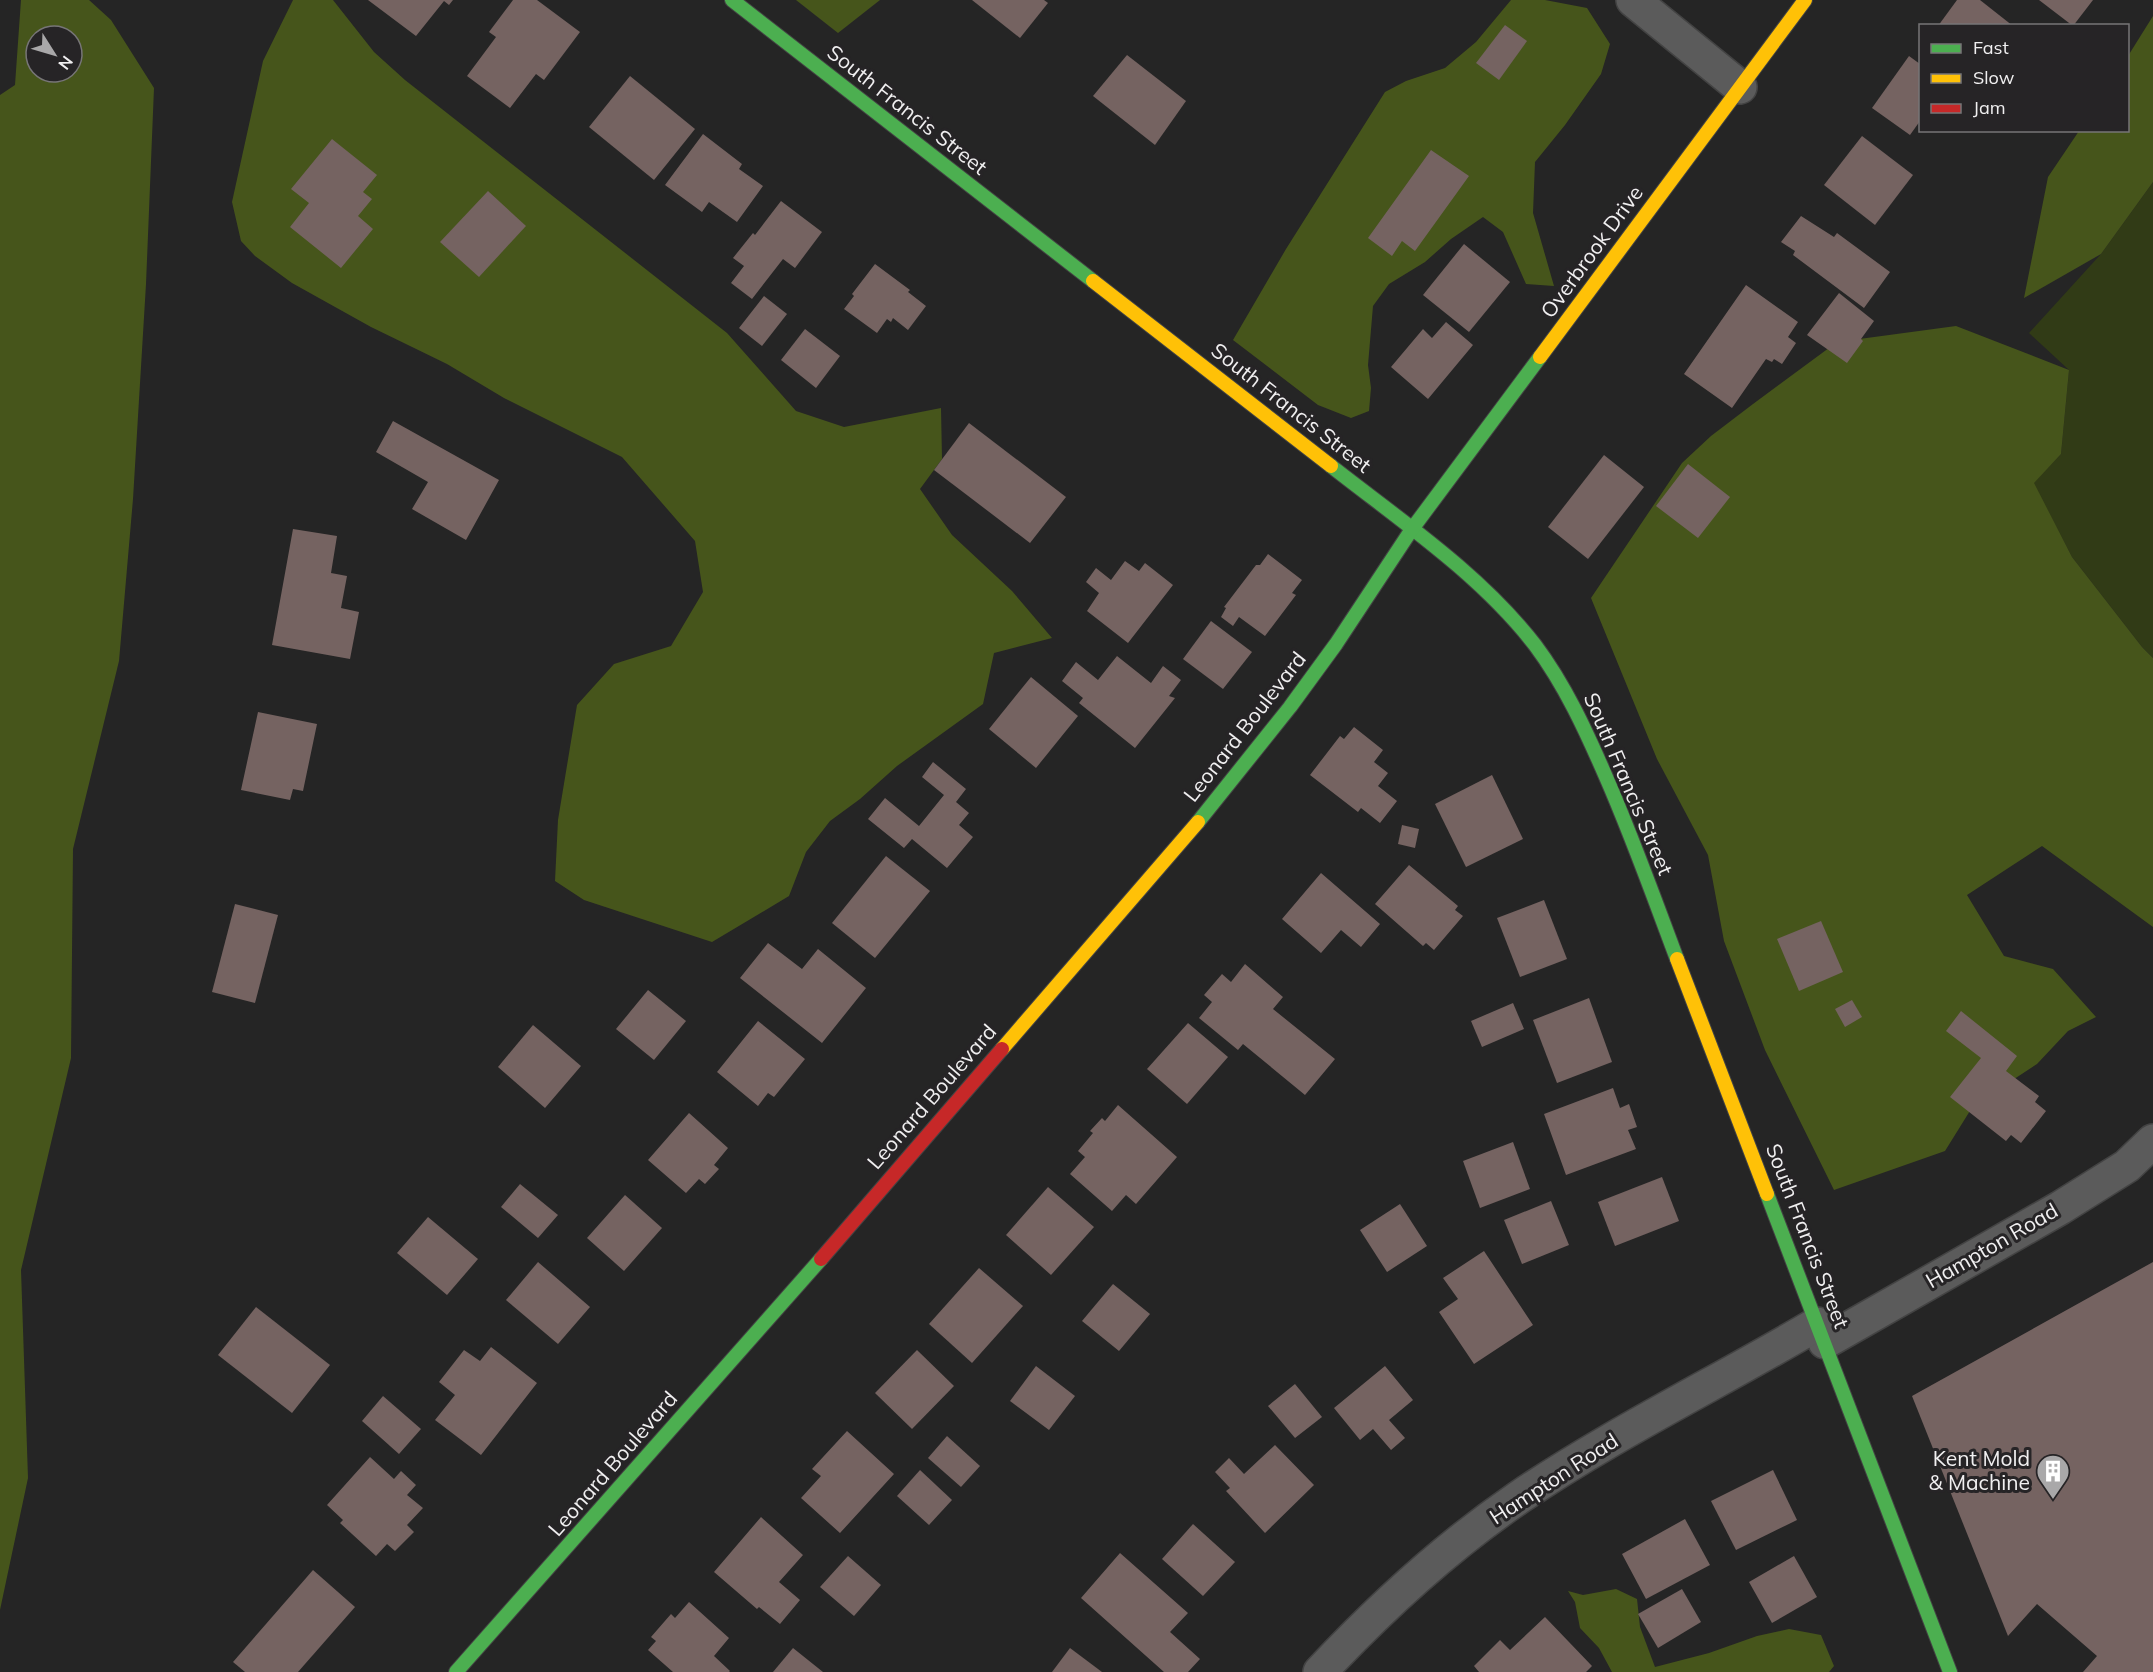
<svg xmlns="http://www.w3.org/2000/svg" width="2153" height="1672" viewBox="0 0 2153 1672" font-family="Mulish,sans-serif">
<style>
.green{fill:#313b16}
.forest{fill:#46551b;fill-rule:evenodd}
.building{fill:#756361}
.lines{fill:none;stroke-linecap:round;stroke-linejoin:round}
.street-casing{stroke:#434343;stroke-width:36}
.fast-casing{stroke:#434343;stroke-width:16}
.slow-casing{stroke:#434343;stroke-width:16}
.jam-casing{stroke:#434343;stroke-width:16}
.street{stroke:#5b5b5b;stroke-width:33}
.fast{stroke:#4caf50;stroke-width:14}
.slow{stroke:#ffc107;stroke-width:14}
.jam{stroke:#c62828;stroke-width:14}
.labels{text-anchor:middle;stroke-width:6;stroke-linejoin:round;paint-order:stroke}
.street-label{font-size:21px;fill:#f0eff0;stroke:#262426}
.poi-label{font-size:21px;fill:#f0eff0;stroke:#262426;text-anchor:end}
</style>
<rect width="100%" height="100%" fill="#252525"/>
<!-- green -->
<polygon class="green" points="2153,182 2153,658 2142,647 2072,557 2033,483 2061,454 2069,370 2029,333 2101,254"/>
<!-- forest -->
<g class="forest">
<path d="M21 0H89L111 20 154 88 146 284 133 499 119 661 73 849 71 1058 21 1270 28 1478 0 1610V95L15 85ZM36 36H72V72H36Z"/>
<polygon points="293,0 333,0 374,52 405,80 727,333 796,411 844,427 941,408 942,459 920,489 952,535 1012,591 1052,638 994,653 983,704 897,766 860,799 830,821 806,852 789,896 712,942 584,900 555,881 558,820 577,705 614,664 671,646 703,592 695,541 622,457 504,398 447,364 371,327 292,283 255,256 241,241 232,202 263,61"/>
<polygon points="796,0 880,0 838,33"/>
<polygon points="1511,0 1545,0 1587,8 1610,44 1601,74 1565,125 1535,162 1533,213 1554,286 1526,284 1503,232 1483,217 1451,239 1425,262 1389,284 1373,306 1368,365 1371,388 1369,411 1351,418 1318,405 1233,340 1286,249 1385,92 1406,81 1445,68 1476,42"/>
<polygon points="2153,16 2153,182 2101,254 2024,298 2048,177 2079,131 2128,130 2128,56"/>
<polygon points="1956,326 2069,370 2061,454 2034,483 2072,557 2142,647 2153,658 2153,927 2042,846 1967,895 2004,956 2053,969 2096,1017 2068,1031 2037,1064 1973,1106 1945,1151 1834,1190 1765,1050 1724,941 1708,855 1657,759 1591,598 1682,463 1711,436 1753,404 1837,342"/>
<polygon points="1616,1589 1637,1599 1640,1627 1655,1667 1709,1653 1757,1636 1789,1629 1821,1635 1834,1666 1829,1672 1612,1672 1599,1648 1580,1628 1575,1602 1568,1591 1583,1595"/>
</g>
<!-- building -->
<g class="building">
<polygon points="368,0 453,0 449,5 444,1 416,36"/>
<polygon points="513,0 537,0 580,32 544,80 536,74 510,108 467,76 496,37 489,32"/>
<polygon points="972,0 1044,0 1048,3 1020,38"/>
<polygon points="1957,0 1980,0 2013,26 1938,26"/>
<polygon points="2039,0 2093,0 2073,26"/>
<polygon points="1505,25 1527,41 1499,80 1476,63"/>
<polygon points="1127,55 1186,101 1155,145 1093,96"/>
<polygon points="1909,56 1920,64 1920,121 1910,135 1872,108"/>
<polygon points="630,76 695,129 654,180 589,127"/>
<polygon points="703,134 742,164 739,169 763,186 737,222 709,202 702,212 665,185"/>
<polygon points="1862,136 1913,175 1875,225 1824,185"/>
<polygon points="332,139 377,175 363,192 372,199 358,216 373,229 341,268 290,227 309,203 291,189"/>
<polygon points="1431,150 1469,176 1415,251 1402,241 1392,256 1368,238"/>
<polygon points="488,191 526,226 479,277 440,242"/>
<polygon points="781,201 822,232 795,268 783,259 752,299 731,283 744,266 733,258 753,233 755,235"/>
<polygon points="1801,216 1834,237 1837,233 1890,272 1864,308 1793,255 1795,251 1781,242"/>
<polygon points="1464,244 1510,282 1469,332 1423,295"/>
<polygon points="875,264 910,290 908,292 926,306 908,330 893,318 891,322 887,319 877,333 844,309 854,296 852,294"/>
<polygon points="1746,285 1798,322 1788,337 1796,343 1782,364 1774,359 1772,362 1766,359 1732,408 1684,374"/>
<polygon points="1839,293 1874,321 1861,339 1863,341 1847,363 1807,335"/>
<polygon points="764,296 787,314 762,346 739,328"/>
<polygon points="1446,322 1473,345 1428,399 1391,367 1423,329 1432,338"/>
<polygon points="805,329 840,356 816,388 781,360"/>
<polygon points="393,421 499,480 466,540 412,509 428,482 376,452"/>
<polygon points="969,423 1066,497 1030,543 934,470"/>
<polygon points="1604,455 1644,487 1588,559 1548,527"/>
<polygon points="1688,464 1730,497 1698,538 1656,506"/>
<polygon points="293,529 337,536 331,573 347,576 341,608 359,612 350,659 272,645"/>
<polygon points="1268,554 1302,580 1292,593 1296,595 1265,636 1239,617 1233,626 1221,617 1226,608 1224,607 1256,565 1260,565"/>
<polygon points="1125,561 1139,571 1145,563 1173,585 1128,643 1087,611 1099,593 1086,582 1096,568 1111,580"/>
<polygon points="1211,621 1252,652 1223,689 1183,659"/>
<polygon points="1117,656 1151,683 1163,666 1181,680 1169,696 1175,698 1135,748 1079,703 1083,698 1062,681 1076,662 1098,680"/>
<polygon points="1031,677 1078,716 1036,768 989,729"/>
<polygon points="258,712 317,724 303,791 293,789 290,800 241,790"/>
<polygon points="1354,727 1383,750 1374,762 1388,773 1378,786 1397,801 1380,823 1361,808 1358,812 1310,775 1340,736 1344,739"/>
<polygon points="933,762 966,789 956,802 969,813 959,825 973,837 947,868 912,839 904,848 868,819 885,798 919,826 944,795 922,777"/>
<polygon points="1492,775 1523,839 1466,867 1435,804"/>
<polygon points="1402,825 1419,829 1415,848 1398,844"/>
<polygon points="886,856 930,891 875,958 832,923"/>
<polygon points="1409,865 1458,906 1455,910 1463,916 1434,950 1426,943 1423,946 1375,904"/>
<polygon points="1321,873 1380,924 1361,947 1341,930 1321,953 1282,919"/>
<polygon points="1544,900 1567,959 1520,977 1497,918"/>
<polygon points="235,904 278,915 255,1003 212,992"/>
<polygon points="1821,921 1843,972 1799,991 1777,939"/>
<polygon points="768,943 802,969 818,949 866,988 822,1043 740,978"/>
<polygon points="1245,964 1283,997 1273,1009 1335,1059 1305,1095 1243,1044 1238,1050 1199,1018 1212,1002 1204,995 1222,974 1231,982"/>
<polygon points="648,990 686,1021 654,1060 616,1029"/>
<polygon points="1589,998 1612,1062 1557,1083 1533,1020"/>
<polygon points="1852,1000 1862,1017 1845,1027 1835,1009"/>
<polygon points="1513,1003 1524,1029 1482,1047 1471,1021"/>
<polygon points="1961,1011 2017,1056 2006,1071 2039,1096 2035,1102 2046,1111 2021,1143 2011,1135 2006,1141 1950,1097 1981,1058 1946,1031"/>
<polygon points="758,1021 805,1059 774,1097 768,1093 758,1106 717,1072"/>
<polygon points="1188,1023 1228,1057 1187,1104 1147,1069"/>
<polygon points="533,1025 581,1066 545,1108 498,1067"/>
<polygon points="1613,1088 1620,1108 1629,1104 1637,1127 1628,1130 1636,1149 1566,1175 1544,1114"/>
<polygon points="1118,1105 1177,1157 1136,1204 1126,1195 1112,1211 1070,1174 1085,1157 1078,1151 1093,1133 1090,1131 1102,1118 1105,1121"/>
<polygon points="689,1113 728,1148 714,1165 719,1169 705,1184 699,1179 686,1193 648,1160"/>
<polygon points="1513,1142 1530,1189 1480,1208 1463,1161"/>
<polygon points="1662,1177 1679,1221 1615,1246 1598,1202"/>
<polygon points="520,1184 558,1215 538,1238 501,1207"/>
<polygon points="1048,1187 1094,1227 1051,1275 1006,1235"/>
<polygon points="625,1195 662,1228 624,1271 587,1238"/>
<polygon points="1551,1201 1569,1245 1522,1264 1504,1220"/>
<polygon points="1400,1204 1427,1246 1387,1272 1360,1230"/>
<polygon points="428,1217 478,1259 447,1295 397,1253"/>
<polygon points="1484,1251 1533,1325 1474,1364 1439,1312 1458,1299 1443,1278"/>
<polygon points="538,1262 590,1307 558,1344 506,1300"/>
<polygon points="2153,1262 2153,1672 2083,1672 2097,1656 2037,1604 2008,1636 1912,1396"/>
<polygon points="979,1268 1023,1306 972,1363 929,1324"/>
<polygon points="1113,1284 1150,1314 1119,1351 1082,1321"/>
<polygon points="256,1307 330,1365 292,1413 218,1355"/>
<polygon points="491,1347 537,1383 481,1455 435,1420 455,1395 439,1382 464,1350 480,1361"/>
<polygon points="917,1350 954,1386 912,1429 875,1393"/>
<polygon points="1036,1366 1075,1396 1049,1430 1010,1401"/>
<polygon points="1385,1366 1413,1400 1389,1420 1405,1438 1391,1450 1373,1429 1360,1440 1334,1408"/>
<polygon points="1295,1384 1322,1417 1295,1438 1268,1406"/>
<polygon points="383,1396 421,1429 399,1454 362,1421"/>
<polygon points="847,1431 894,1474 840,1533 801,1498 821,1476 812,1469"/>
<polygon points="947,1436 980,1466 961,1487 928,1458"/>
<polygon points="1275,1445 1314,1485 1265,1533 1226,1491 1230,1488 1215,1472 1229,1458 1244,1474"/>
<polygon points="370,1457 394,1479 401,1471 416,1485 407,1495 423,1508 407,1525 414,1532 395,1551 387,1544 376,1556 340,1523 343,1520 327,1505"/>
<polygon points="920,1470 952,1500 929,1525 897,1496"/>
<polygon points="1773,1470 1797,1520 1736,1550 1711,1501"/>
<polygon points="761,1517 803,1555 779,1582 800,1600 780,1624 759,1607 757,1609 714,1572"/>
<polygon points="1685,1519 1710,1565 1646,1599 1622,1554"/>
<polygon points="1193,1524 1235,1562 1203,1596 1162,1559"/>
<polygon points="1120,1553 1188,1613 1170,1632 1200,1659 1188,1672 1164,1672 1081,1598"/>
<polygon points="848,1556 881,1585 854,1616 820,1587"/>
<polygon points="1794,1556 1817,1597 1772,1623 1749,1582"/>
<polygon points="313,1570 355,1607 298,1672 245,1672 233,1662"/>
<polygon points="1682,1589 1701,1622 1658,1648 1638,1614"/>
<polygon points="689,1602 729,1638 714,1656 730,1671 729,1672 673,1672 648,1650 656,1641 651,1637 671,1614 675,1618"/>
<polygon points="1545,1617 1592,1666 1586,1672 1479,1672 1474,1666 1500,1640 1510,1650"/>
<polygon points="793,1648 823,1672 773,1672"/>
<polygon points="1070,1648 1102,1672 1052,1672"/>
</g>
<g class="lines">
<defs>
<g id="street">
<polyline points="1633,0 1740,87"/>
<polyline points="1825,1342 2060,1208 2127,1166 2153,1141"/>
<path d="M1320 1672C1380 1608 1445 1548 1518 1498 1612 1434 1719 1382 1817 1324"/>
</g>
<g id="fast">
<polyline points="732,0 1093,281"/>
<path d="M1331 466C1401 521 1480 574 1535 645 1565 685 1586 731 1606 777 1632 836 1654 898 1677 959"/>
<polyline points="1198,822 1290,707 1336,644 1412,529 1540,357"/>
<polyline points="1767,1194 1950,1672"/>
<polyline points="456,1672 821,1259"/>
</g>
<g id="slow">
<polyline points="1093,281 1331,466"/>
<polyline points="1540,357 1805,0"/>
<polyline points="1677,959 1767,1194"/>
<polyline points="1002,1049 1198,822"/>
</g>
<polyline id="jam" points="821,1259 1002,1049"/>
</defs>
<!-- street casing -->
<use href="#street" class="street-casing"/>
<!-- fast casing -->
<use href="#fast" class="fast-casing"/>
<!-- slow casing -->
<use href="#slow" class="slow-casing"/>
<!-- jam casing -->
<use href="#jam" class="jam-casing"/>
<!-- street -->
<use href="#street" class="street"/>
<!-- fast -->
<use href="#fast" class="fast"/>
<!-- slow -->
<use href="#slow" class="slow"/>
<!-- jam -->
<use href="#jam" class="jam"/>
</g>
<!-- icons -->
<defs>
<symbol id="building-pin" viewBox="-11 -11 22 30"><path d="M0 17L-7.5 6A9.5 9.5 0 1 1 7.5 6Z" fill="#a9a8a9" stroke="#262426"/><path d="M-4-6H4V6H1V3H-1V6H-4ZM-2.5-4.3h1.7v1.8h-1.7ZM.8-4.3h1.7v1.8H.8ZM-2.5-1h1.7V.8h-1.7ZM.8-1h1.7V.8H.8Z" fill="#fff"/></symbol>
</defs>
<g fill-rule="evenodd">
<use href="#building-pin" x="2034" y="1452" width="38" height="52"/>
</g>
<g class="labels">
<!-- street labels -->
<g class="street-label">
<text transform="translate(907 110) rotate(38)" y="7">South Francis Street</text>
<text transform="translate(1592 252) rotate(-54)" y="7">Overbrook Drive</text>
<text transform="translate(1291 408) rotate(38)" y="7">South Francis Street</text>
<text transform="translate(1245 727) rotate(-52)" y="7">Leonard Boulevard</text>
<text transform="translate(1628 784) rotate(67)" y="7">South Francis Street</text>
<text transform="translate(932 1097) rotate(-49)" y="7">Leonard Boulevard</text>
<text transform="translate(1807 1236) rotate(69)" y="7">South Francis Street</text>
<text transform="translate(1992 1246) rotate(-30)" y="7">Hampton Road</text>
<text transform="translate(613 1464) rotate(-49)" y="7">Leonard Boulevard</text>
<text transform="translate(1554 1479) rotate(-33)" y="7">Hampton Road</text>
</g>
<!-- poi labels -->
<g class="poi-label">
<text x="2030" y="1466">Kent Mold<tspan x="2030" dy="24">&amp; Machine</tspan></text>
</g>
</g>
<!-- legend -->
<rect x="1919" y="24" width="210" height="108" fill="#262426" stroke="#777577" stroke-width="1.5"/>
<rect x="1931" y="44" width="30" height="9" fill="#4caf50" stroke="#777577" stroke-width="1.5"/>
<text x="1973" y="54" font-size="18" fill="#f0eff0">Fast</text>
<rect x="1931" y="74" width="30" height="9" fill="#ffc107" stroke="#777577" stroke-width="1.5"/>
<text x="1973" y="84" font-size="18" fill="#f0eff0">Slow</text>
<rect x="1931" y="104" width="30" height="9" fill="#c62828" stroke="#777577" stroke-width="1.5"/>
<text x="1973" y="114" font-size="18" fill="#f0eff0">Jam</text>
<!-- north arrow -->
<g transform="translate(54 54) rotate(127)"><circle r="28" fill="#262426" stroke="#777577" stroke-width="1.5"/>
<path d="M0-4.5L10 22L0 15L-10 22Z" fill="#a9a8a9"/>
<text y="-9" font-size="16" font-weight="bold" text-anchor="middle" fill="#f0eff0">N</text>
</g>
</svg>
